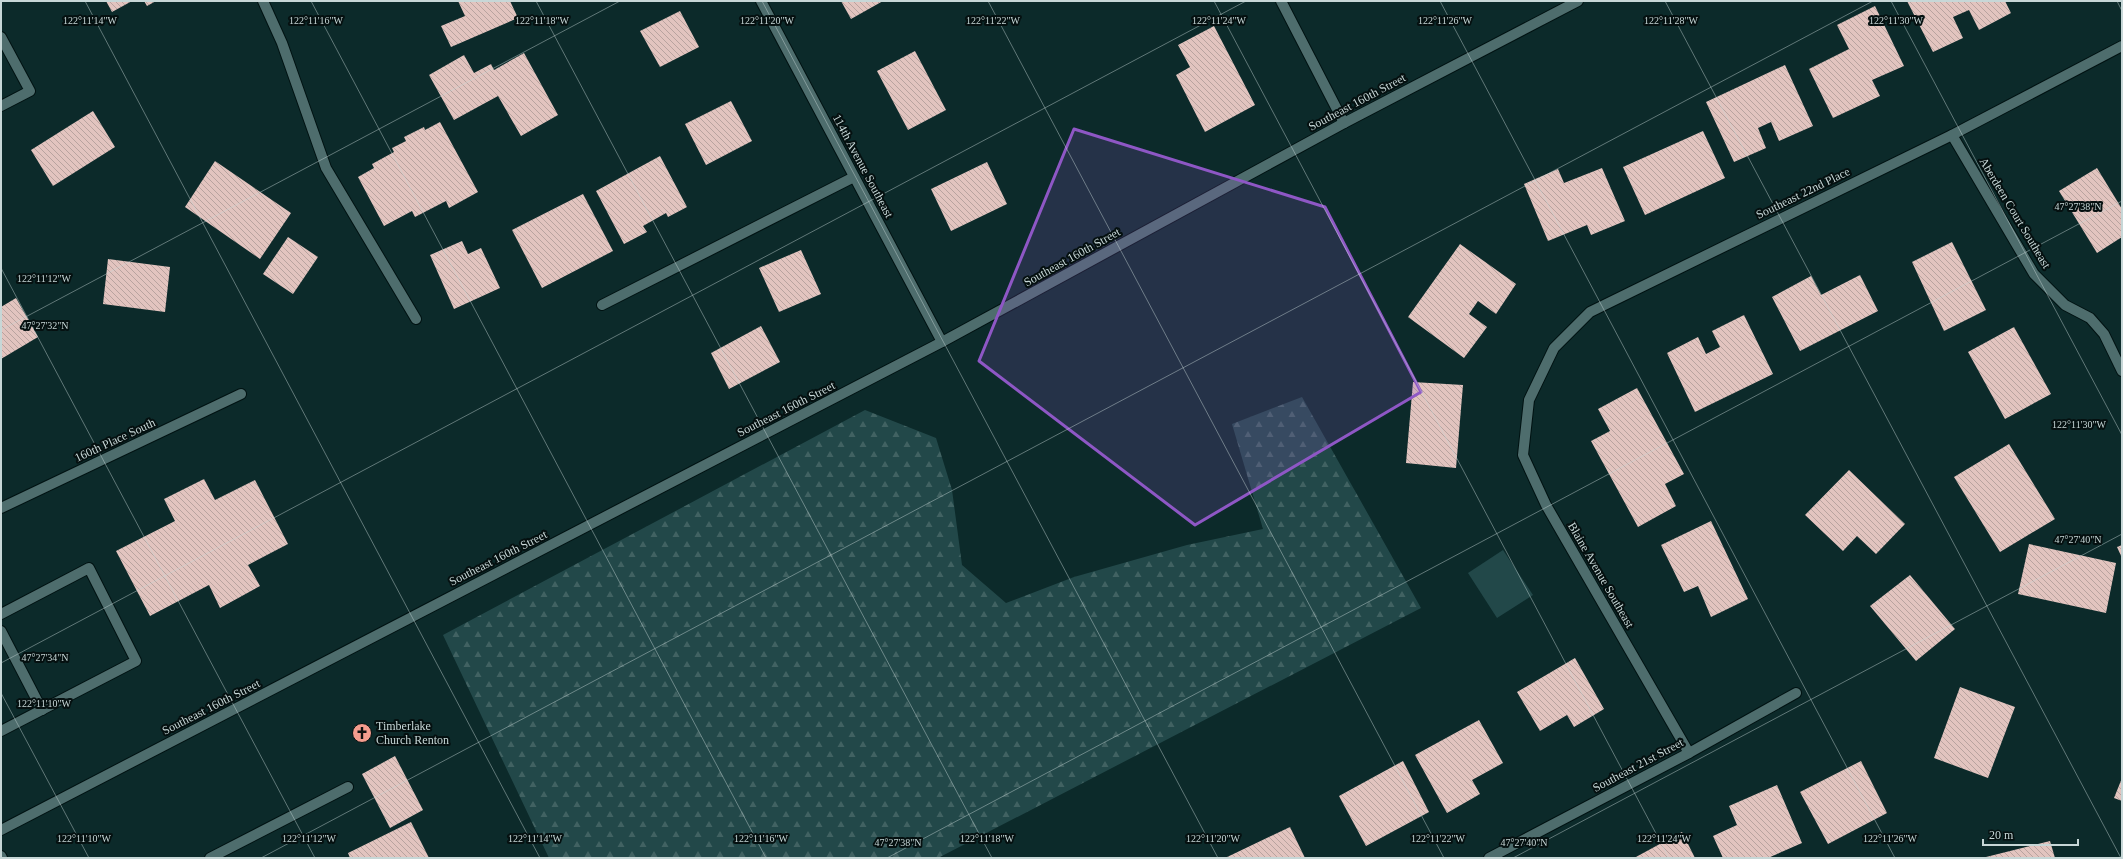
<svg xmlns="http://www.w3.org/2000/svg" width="2123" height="859" viewBox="0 0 2123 859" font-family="'Times New Roman',serif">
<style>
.green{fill:#224849}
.forest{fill:url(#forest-firs)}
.building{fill:url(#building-back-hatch)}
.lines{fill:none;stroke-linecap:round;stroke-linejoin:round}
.service-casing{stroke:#001212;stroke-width:12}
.minor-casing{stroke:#001212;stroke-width:12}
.tertiary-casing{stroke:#001212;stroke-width:12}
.service{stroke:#4e6d6d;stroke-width:10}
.minor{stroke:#4e6d6d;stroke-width:10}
.tertiary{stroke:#4e6d6d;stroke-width:10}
.marked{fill:#8e57c5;fill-opacity:0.2;stroke:#8e57c5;stroke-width:3;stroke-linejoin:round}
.ticks{fill:none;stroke:#c7d7d7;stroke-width:1;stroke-opacity:0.45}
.labels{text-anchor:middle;stroke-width:4;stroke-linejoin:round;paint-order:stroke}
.street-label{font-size:12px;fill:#c7d7d7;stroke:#051010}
.poi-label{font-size:12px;fill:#c7d7d7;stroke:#051010;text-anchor:start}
.ticks-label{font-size:10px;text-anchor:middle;fill:#c7d7d7;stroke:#051010;stroke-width:4;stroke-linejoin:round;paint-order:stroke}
</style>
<defs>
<pattern id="forest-firs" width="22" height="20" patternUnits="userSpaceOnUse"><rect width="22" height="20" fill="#224849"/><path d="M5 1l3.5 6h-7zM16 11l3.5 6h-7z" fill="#416262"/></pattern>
<pattern id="building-back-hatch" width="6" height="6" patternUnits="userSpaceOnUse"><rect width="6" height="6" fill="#e2c4bf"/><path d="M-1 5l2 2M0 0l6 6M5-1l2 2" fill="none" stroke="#b8a39f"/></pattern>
</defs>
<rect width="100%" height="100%" fill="#0c2a2a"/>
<!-- green -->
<polygon class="green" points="1503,550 1533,595 1497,618 1468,573"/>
<!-- forest -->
<polygon class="forest" points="1302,397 1421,608 938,858 549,858 443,635 865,410 936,438 952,490 962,565 1006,603 1074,577 1187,545 1263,529 1232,424"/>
<!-- building -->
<g class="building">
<polygon points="106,1 132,1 112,12"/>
<polygon points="144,1 156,1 147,6"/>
<polygon points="458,1 510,1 518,18 451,47 441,26 465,16"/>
<polygon points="841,1 883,1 851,19"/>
<polygon points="1907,1 2005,1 2011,13 1979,30 1969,10 1953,17 1963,38 1933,52"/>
<polygon points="1875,6 1904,66 1872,80 1880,96 1833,118 1809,69 1849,49 1837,25"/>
<polygon points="680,11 699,47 660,67 640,31"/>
<polygon points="1214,26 1255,105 1205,132 1176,75 1190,67 1178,45"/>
<polygon points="915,51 946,110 908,130 877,71"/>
<polygon points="524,53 558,115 521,136 498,96 454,120 429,75 464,55 474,73 491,64 494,70"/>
<polygon points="1785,65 1813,126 1779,141 1771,122 1758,128 1766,148 1734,162 1706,102"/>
<polygon points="731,101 752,141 706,165 685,124"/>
<polygon points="93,111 115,147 53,186 31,150"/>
<polygon points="440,122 478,192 449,208 446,201 415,217 412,211 384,226 358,177 374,168 372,164 394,152 392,148 406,141 404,137 424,127 425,130"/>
<polygon points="1703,131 1725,178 1645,215 1623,167"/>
<polygon points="660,156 687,207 668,217 666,213 643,226 647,232 624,244 596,191"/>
<polygon points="215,161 291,213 260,259 185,207"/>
<polygon points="987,162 1007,204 951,231 931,189"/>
<polygon points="1602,168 1625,221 1591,235 1587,225 1548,241 1524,184 1558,169 1564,183"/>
<polygon points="2097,168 2122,209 2122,237 2097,253 2059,191"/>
<polygon points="583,194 613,251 542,288 512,230"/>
<polygon points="288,237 318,257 293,294 263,274"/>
<polygon points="462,241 468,254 481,248 500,288 454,309 430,255"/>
<polygon points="1952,242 1986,310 1944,331 1912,262"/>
<polygon points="1460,244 1516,284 1496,314 1478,301 1469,314 1487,327 1464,358 1408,317"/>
<polygon points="801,250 821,294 779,312 759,268"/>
<polygon points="108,259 170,267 165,312 103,304"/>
<polygon points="1860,275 1878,311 1800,351 1772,297 1811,276 1821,295"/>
<polygon points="16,298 38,337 1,359 1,307"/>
<polygon points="1744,315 1773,374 1695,412 1667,353 1698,337 1706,354 1720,347 1712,331"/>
<polygon points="761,326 780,362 729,389 711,353"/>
<polygon points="2014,327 2051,394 2005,419 1968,352"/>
<polygon points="1413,382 1463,385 1456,468 1406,463"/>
<polygon points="1637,388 1684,474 1665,484 1676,506 1638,527 1591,441 1610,431 1598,409"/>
<polygon points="2009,444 2055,519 2000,552 1954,477"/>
<polygon points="1849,470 1905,524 1876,554 1857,536 1843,551 1805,515"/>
<polygon points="204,479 215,500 255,480 288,544 248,565 260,586 220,608 209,585 150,616 116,551 175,521 164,499"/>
<polygon points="1711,521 1748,599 1711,617 1698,586 1684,592 1661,545"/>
<polygon points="2029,544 2116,563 2106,613 2018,594"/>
<polygon points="2122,545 2122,558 2117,547"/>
<polygon points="1910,575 1955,629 1916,661 1870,606"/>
<polygon points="1575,658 1604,709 1574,727 1567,715 1540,731 1517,692"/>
<polygon points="1960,687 2015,707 1988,778 1934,758"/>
<polygon points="1479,720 1503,763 1472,780 1480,794 1447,813 1415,755"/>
<polygon points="395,756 423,810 390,828 362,774"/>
<polygon points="1403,761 1429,812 1366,846 1339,796"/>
<polygon points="1861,761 1887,813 1828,844 1800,792"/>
<polygon points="2122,778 2122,801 2114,798"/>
<polygon points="1777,785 1802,843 1768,858 1723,858 1713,836 1737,825 1729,806"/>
<polygon points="411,822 429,858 350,858 348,853"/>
<polygon points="1290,827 1305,858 1225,858"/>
<polygon points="1682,832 1695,858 1634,858"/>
<polygon points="2050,841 2055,858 1987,858 1986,857"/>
</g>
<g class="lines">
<defs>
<g id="service">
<polyline points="263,1 282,43 326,168 416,319"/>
<polyline points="1,37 30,91 1,106"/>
<polyline points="602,305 854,177"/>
<polyline points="1,614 89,568 136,661 1,731"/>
<polyline points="1,631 42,710"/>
<polyline points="210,858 348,787"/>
</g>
<g id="minor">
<polyline points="761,1 942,342"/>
<polyline points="1281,1 1344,123"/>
<polyline points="1952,135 2034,274 2065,305 2090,318 2104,334 2122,371"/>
<polyline points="1,508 241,394"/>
<polyline points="1689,753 1546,505 1523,455 1529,400 1554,348 1590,312 1952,135 2122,46"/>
<polyline points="1,830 942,342 1344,123 1578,1"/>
<polyline points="1489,858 1689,753 1796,693"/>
</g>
<polyline id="tertiary" points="1,856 2,858"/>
</defs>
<!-- service casing -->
<use href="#service" class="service-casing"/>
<!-- minor casing -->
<use href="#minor" class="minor-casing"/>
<!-- tertiary casing -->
<use href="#tertiary" class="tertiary-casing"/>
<!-- service -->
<use href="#service" class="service"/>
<!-- minor -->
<use href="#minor" class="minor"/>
<!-- tertiary -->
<use href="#tertiary" class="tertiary"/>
</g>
<!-- marked area -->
<path class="marked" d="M1074 129 1325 207 1421 392 1195 525 979 361Z"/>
<!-- ticks -->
<path class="ticks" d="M85 1 540 858M311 1 766 858M536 1 992 858M762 1 1218 858M988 1 1444 858M1214 1 1669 858M1440 1 1895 858M1665 1 2121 858M1891 1 2122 435M2117 1 2122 11M1 268 315 858M1 330 620 1M1 663 1246 1M1 693 89 858M261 858 1873 1M887 858 2122 201M1513 858 2122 534"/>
<!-- icons -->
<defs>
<symbol id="church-disc" viewBox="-11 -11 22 22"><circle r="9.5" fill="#f59d8e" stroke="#051010"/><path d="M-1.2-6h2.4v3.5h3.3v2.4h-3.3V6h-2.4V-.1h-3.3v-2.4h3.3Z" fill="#111"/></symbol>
</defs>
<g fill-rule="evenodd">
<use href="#church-disc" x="351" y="722" width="22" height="22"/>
</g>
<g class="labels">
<!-- street labels -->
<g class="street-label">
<text transform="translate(1357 102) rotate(-28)" y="4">Southeast 160th Street</text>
<text transform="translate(863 166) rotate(62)" y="4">114th Avenue Southeast</text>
<text transform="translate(1803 193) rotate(-26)" y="4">Southeast 22nd Place</text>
<text transform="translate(2015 213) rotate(59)" y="4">Aberdeen Court Southeast</text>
<text transform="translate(1072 257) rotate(-29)" y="4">Southeast 160th Street</text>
<text transform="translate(786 409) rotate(-27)" y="4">Southeast 160th Street</text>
<text transform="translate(115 440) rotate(-25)" y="4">160th Place South</text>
<text transform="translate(498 558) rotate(-27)" y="4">Southeast 160th Street</text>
<text transform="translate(1601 575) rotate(60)" y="4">Blaine Avenue Southeast</text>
<text transform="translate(211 707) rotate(-27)" y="4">Southeast 160th Street</text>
<text transform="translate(1638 765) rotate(-28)" y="4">Southeast 21st Street</text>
</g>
<!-- poi labels -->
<g class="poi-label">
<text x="376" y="730">Timberlake<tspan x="376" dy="14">Church Renton</tspan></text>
</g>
</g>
<g class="ticks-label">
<text x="90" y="24">122°11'14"W</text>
<text x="316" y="24">122°11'16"W</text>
<text x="542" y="24">122°11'18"W</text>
<text x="767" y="24">122°11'20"W</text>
<text x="993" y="24">122°11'22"W</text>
<text x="1219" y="24">122°11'24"W</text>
<text x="1445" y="24">122°11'26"W</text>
<text x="1671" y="24">122°11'28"W</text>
<text x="1896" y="24">122°11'30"W</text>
<text x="2078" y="210">47°27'38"N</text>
<text x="44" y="282">122°11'12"W</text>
<text x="45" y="329">47°27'32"N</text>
<text x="2079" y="428">122°11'30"W</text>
<text x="2078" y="543">47°27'40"N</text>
<text x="45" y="661">47°27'34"N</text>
<text x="44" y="707">122°11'10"W</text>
<text x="84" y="842">122°11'10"W</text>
<text x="309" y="842">122°11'12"W</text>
<text x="535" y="842">122°11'14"W</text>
<text x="761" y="842">122°11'16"W</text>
<text x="987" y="842">122°11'18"W</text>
<text x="1213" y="842">122°11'20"W</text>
<text x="1438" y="842">122°11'22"W</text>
<text x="1664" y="842">122°11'24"W</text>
<text x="1890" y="842">122°11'26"W</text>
<text x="898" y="846">47°27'38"N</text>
<text x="1524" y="846">47°27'40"N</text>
</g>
<!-- border -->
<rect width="2123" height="859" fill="none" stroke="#c7d7d7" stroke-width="4"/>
<!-- scale -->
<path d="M1983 839v6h95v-6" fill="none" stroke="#c7d7d7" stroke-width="2"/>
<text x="1989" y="839" font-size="12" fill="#c7d7d7" stroke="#051010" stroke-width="3" paint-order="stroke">20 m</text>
</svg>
